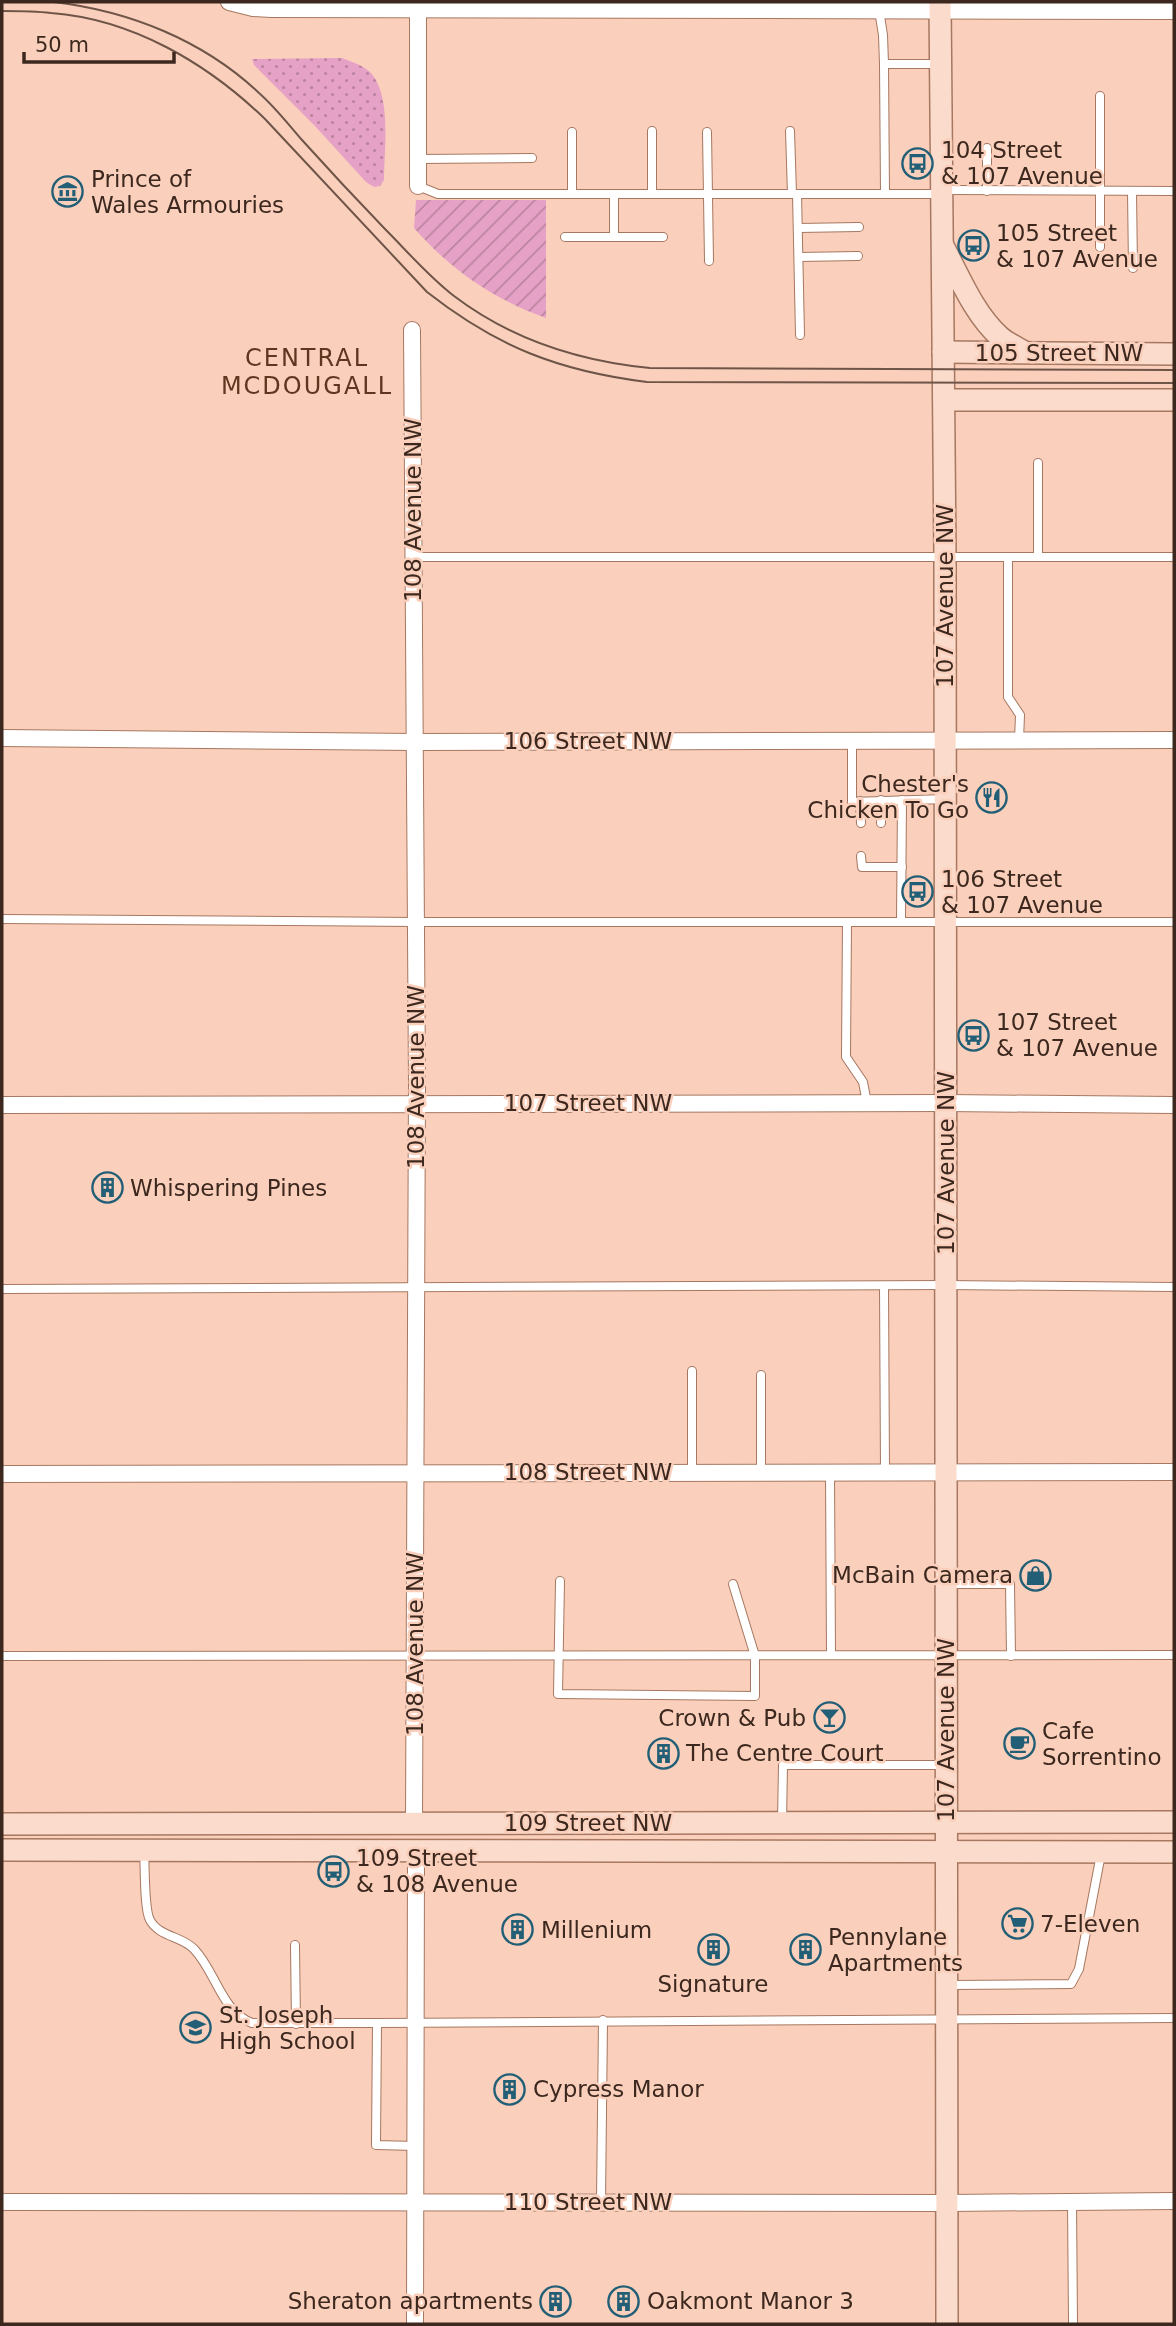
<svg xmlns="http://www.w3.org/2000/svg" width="1176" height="2326" viewBox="0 0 1176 2326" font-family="'DejaVu Sans',sans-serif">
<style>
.grass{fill:url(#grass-dots)}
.garden{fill:url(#garden-furrows)}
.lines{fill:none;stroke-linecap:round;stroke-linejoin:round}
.lane-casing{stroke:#a77760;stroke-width:10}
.street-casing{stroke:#a77760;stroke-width:18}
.secondary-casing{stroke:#a77760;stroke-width:24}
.lane{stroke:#fff;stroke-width:8}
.street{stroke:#fff;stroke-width:16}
.secondary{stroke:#fbdbcb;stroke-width:21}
.tram{stroke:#6e5548;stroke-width:2}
.labels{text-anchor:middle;stroke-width:5;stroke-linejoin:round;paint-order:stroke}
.poi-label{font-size:23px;fill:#3c281e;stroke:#fad0bc;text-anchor:start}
.street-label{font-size:23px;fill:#3c281e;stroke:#fad0bc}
.neighbourhood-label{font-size:24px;letter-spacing:2px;fill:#613621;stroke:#fad0bc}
</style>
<defs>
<pattern id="grass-dots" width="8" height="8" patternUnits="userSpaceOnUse" patternTransform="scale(1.75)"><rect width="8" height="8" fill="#e6a2c6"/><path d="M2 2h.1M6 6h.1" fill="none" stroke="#bc84a0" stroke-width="1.8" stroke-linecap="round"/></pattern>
<pattern id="garden-furrows" width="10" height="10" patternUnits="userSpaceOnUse" patternTransform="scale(1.75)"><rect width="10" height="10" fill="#e6a2c6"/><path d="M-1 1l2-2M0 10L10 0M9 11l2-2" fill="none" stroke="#bc84a0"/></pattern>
</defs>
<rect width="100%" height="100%" fill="#fad0bc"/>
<!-- grass -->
<path class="grass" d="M342 58C352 62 363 65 371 73 392 97 384 150 384 180L380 186 374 187 366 182 314 125 254 65 252 59Z"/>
<!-- garden -->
<path class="garden" d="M416 200H546V318C493 299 451 270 414 228Z"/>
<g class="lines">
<defs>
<g id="lane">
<polyline points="879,10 883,35 884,64"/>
<polyline points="652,131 652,194"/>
<polyline points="790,131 792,194"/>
<polyline points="572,132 572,194"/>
<polyline points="707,132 709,261"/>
<polyline points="987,148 987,191"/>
<polyline points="419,159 532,158"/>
<polyline points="418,186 438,194 939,194"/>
<polyline points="943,190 1174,191"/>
<polyline points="1132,191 1133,268"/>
<polyline points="797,194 800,335"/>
<polyline points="885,194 884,64 940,64"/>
<polyline points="798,228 859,227"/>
<polyline points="565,237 614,237 614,194"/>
<polyline points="614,237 663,237"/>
<polyline points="1100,247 1100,96"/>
<polyline points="799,257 858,256"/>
<polyline points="1038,463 1038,557"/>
<polyline points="414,557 1174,557"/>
<polyline points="1008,557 1008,697 1020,715 1019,740"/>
<polyline points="852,741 852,802 945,799"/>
<polyline points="881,800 881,823"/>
<polyline points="860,801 861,823"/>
<polyline points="861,856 862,867 902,867"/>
<polyline points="2,919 416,922 1174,922"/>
<polyline points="847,922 846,1057 863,1082 867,1103"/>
<polyline points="901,922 902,800"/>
<polyline points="884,1286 885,1472"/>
<polyline points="2,1289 946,1285 1174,1287"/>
<polyline points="692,1472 692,1371"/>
<polyline points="761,1472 761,1375"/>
<polyline points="830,1472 831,1655"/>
<polyline points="560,1581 558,1694 755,1696 755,1656 733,1584"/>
<polyline points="948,1584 1010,1584 1011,1656"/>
<polyline points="2,1656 1174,1655"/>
<polyline points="782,1822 783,1765 944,1765"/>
<path d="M144 1850C145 1864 144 1910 150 1920 159 1937 182 1936 194 1949 216 1972 221 2011 252 2023H377L376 2145 416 2146"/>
<polyline points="295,1945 296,2024"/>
<polyline points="950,1985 1071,1984 1079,1969 1101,1854"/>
<polyline points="377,2023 1174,2018"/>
<polyline points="1072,2201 1073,2324"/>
<polyline points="601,2202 603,2020"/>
</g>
<g id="street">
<polyline points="229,2 253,8 271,9 1174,11"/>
<polyline points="418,2 418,186"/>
<polyline points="412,330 417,1083 414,1823"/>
<polyline points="2,738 415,742 1174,740"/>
<polyline points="2,1105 946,1103 1174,1105"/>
<polyline points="2,1474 1174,1472"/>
<polyline points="2,2202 947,2203 1174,2201"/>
<polyline points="415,2324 416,1850"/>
</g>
<g id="secondary">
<polyline points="940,2 945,558 947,2324"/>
<path d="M943 246C959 276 974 314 1000 337 1007 343 1016 347 1024 352"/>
<polyline points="943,352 1174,354"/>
<polyline points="944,400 1174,400"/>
<polyline points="2,1824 1174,1822"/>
<polyline points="2,1850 1174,1852"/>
</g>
</defs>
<!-- lane casing -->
<use href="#lane" class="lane-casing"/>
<!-- street casing -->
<use href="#street" class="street-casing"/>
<!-- secondary casing -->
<use href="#secondary" class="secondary-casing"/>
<!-- lane -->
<use href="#lane" class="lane"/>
<!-- street -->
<use href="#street" class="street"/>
<!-- secondary -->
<use href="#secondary" class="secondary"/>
<!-- tram -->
<g class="tram">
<path d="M54 2C129 11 203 40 259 93 275 107 288 124 302 140 329 170 357 200 385 229 408 252 428 276 454 296 512 340 578 361 650 368L1174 370"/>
<path d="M2 11C18 11 34 11 51 13 132 19 207 63 265 119L427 292C497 347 559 371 647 382L1174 383"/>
</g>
</g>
<!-- icons -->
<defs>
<symbol id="bus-ring" viewBox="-11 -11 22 22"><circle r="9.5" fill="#fad0bc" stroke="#225f76" stroke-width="1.5"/><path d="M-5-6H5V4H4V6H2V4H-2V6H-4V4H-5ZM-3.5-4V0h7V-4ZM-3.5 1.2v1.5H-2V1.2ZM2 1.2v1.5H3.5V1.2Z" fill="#225f76"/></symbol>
<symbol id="museum-ring" viewBox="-11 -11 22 22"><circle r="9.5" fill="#fad0bc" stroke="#225f76" stroke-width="1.5"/><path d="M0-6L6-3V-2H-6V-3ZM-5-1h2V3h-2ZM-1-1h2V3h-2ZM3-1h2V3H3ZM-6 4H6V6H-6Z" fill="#225f76"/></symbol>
<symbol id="restaurant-ring" viewBox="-11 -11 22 22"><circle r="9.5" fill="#fad0bc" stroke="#225f76" stroke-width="1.5"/><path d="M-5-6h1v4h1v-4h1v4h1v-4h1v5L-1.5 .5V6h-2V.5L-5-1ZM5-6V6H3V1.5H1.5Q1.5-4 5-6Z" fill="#225f76"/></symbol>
<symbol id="building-ring" viewBox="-11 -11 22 22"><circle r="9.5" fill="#fad0bc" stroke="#225f76" stroke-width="1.5"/><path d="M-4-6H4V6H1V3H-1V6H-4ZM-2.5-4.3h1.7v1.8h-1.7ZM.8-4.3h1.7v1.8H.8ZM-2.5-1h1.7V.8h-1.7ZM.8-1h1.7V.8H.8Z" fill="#225f76"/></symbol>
<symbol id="shop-ring" viewBox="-11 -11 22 22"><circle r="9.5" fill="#fad0bc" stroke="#225f76" stroke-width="1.5"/><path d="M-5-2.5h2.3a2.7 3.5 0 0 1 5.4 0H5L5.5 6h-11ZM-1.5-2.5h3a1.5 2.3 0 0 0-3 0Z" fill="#225f76"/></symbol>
<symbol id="bar-ring" viewBox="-11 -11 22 22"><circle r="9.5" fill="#fad0bc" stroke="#225f76" stroke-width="1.5"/><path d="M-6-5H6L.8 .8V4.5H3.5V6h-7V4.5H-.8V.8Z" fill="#225f76"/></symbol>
<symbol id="cafe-ring" viewBox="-11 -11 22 22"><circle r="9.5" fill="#fad0bc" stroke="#225f76" stroke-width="1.5"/><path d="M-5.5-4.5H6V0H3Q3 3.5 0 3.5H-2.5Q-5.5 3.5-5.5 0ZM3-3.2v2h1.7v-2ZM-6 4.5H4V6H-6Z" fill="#225f76"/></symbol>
<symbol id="supermarket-ring" viewBox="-11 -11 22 22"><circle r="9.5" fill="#fad0bc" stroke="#225f76" stroke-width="1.5"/><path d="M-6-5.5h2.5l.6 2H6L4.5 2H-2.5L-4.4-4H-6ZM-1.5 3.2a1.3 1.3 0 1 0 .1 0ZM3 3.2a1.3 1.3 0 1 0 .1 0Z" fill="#225f76"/></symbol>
<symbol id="school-ring" viewBox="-11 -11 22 22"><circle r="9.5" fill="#fad0bc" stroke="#225f76" stroke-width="1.5"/><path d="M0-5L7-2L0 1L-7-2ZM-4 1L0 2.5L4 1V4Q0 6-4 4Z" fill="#225f76"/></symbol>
</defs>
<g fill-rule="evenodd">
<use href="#bus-ring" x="900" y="146" width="35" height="35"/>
<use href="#museum-ring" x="50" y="174" width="35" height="35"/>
<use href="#bus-ring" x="956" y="228" width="35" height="35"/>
<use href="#restaurant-ring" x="974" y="780" width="35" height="35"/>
<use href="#bus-ring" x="900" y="874" width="35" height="35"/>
<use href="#bus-ring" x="956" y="1018" width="35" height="35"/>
<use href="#building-ring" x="90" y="1170" width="35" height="35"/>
<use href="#shop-ring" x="1018" y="1558" width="35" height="35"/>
<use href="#bar-ring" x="812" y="1700" width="35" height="35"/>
<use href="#cafe-ring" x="1002" y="1726" width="35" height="35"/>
<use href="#building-ring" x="646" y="1736" width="35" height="35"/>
<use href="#bus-ring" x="316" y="1854" width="35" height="35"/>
<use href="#supermarket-ring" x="1000" y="1906" width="35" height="35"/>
<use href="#building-ring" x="500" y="1912" width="35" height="35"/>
<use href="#building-ring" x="696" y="1932" width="35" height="35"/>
<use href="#building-ring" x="788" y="1932" width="35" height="35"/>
<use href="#school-ring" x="178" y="2010" width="35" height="35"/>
<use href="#building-ring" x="492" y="2072" width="35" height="35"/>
<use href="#building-ring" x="538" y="2284" width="35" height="35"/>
<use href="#building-ring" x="606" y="2284" width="35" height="35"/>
</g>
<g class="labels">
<!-- poi labels -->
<g class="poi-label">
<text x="941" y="158">104 Street<tspan x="941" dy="26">&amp; 107 Avenue</tspan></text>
<text x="91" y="187">Prince of<tspan x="91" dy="26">Wales Armouries</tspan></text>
<text x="996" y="241">105 Street<tspan x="996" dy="26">&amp; 107 Avenue</tspan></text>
<text x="969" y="792" text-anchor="end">Chester's<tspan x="969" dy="26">Chicken To Go</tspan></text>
<text x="941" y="887">106 Street<tspan x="941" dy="26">&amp; 107 Avenue</tspan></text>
<text x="996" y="1030">107 Street<tspan x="996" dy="26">&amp; 107 Avenue</tspan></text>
<text x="130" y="1196">Whispering Pines</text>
<text x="1013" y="1583" text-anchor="end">McBain Camera</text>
<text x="806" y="1726" text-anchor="end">Crown &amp; Pub</text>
<text x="1042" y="1739">Cafe<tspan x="1042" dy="26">Sorrentino</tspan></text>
<text x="686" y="1761">The Centre Court</text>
<text x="356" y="1866">109 Street<tspan x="356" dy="26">&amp; 108 Avenue</tspan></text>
<text x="1040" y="1932">7-Eleven</text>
<text x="541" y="1938">Millenium</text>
<text x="828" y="1945">Pennylane<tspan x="828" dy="26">Apartments</tspan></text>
<text x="713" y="1992" text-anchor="middle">Signature</text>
<text x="219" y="2023">St. Joseph<tspan x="219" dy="26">High School</tspan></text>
<text x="533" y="2097">Cypress Manor</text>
<text x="533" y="2309" text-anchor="end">Sheraton apartments</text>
<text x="647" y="2309">Oakmont Manor 3</text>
</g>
<!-- street labels -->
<g class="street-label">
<text x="1059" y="361">105 Street NW</text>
<text transform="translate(413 510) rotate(-90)" y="8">108 Avenue NW</text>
<text transform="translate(945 596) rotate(-90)" y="8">107 Avenue NW</text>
<text x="588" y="749">106 Street NW</text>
<text transform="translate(416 1077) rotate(-90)" y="8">108 Avenue NW</text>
<text x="588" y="1111">107 Street NW</text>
<text transform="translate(946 1163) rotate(-90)" y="8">107 Avenue NW</text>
<text x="588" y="1480">108 Street NW</text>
<text transform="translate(415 1644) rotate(-90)" y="8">108 Avenue NW</text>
<text transform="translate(946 1730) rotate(-90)" y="8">107 Avenue NW</text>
<text x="588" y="1831">109 Street NW</text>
<text x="588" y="2210">110 Street NW</text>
</g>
<!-- neighbourhood labels -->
<g class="neighbourhood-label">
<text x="307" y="366">CENTRAL<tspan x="307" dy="28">MCDOUGALL</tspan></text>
</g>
</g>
<!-- border -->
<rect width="1176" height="2326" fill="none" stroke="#3c281e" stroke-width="7"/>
<!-- scale -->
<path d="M24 52v10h150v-10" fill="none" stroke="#3c281e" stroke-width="3.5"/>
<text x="35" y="52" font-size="21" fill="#3c281e" stroke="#fad0bc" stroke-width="5" paint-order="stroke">50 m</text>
</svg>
